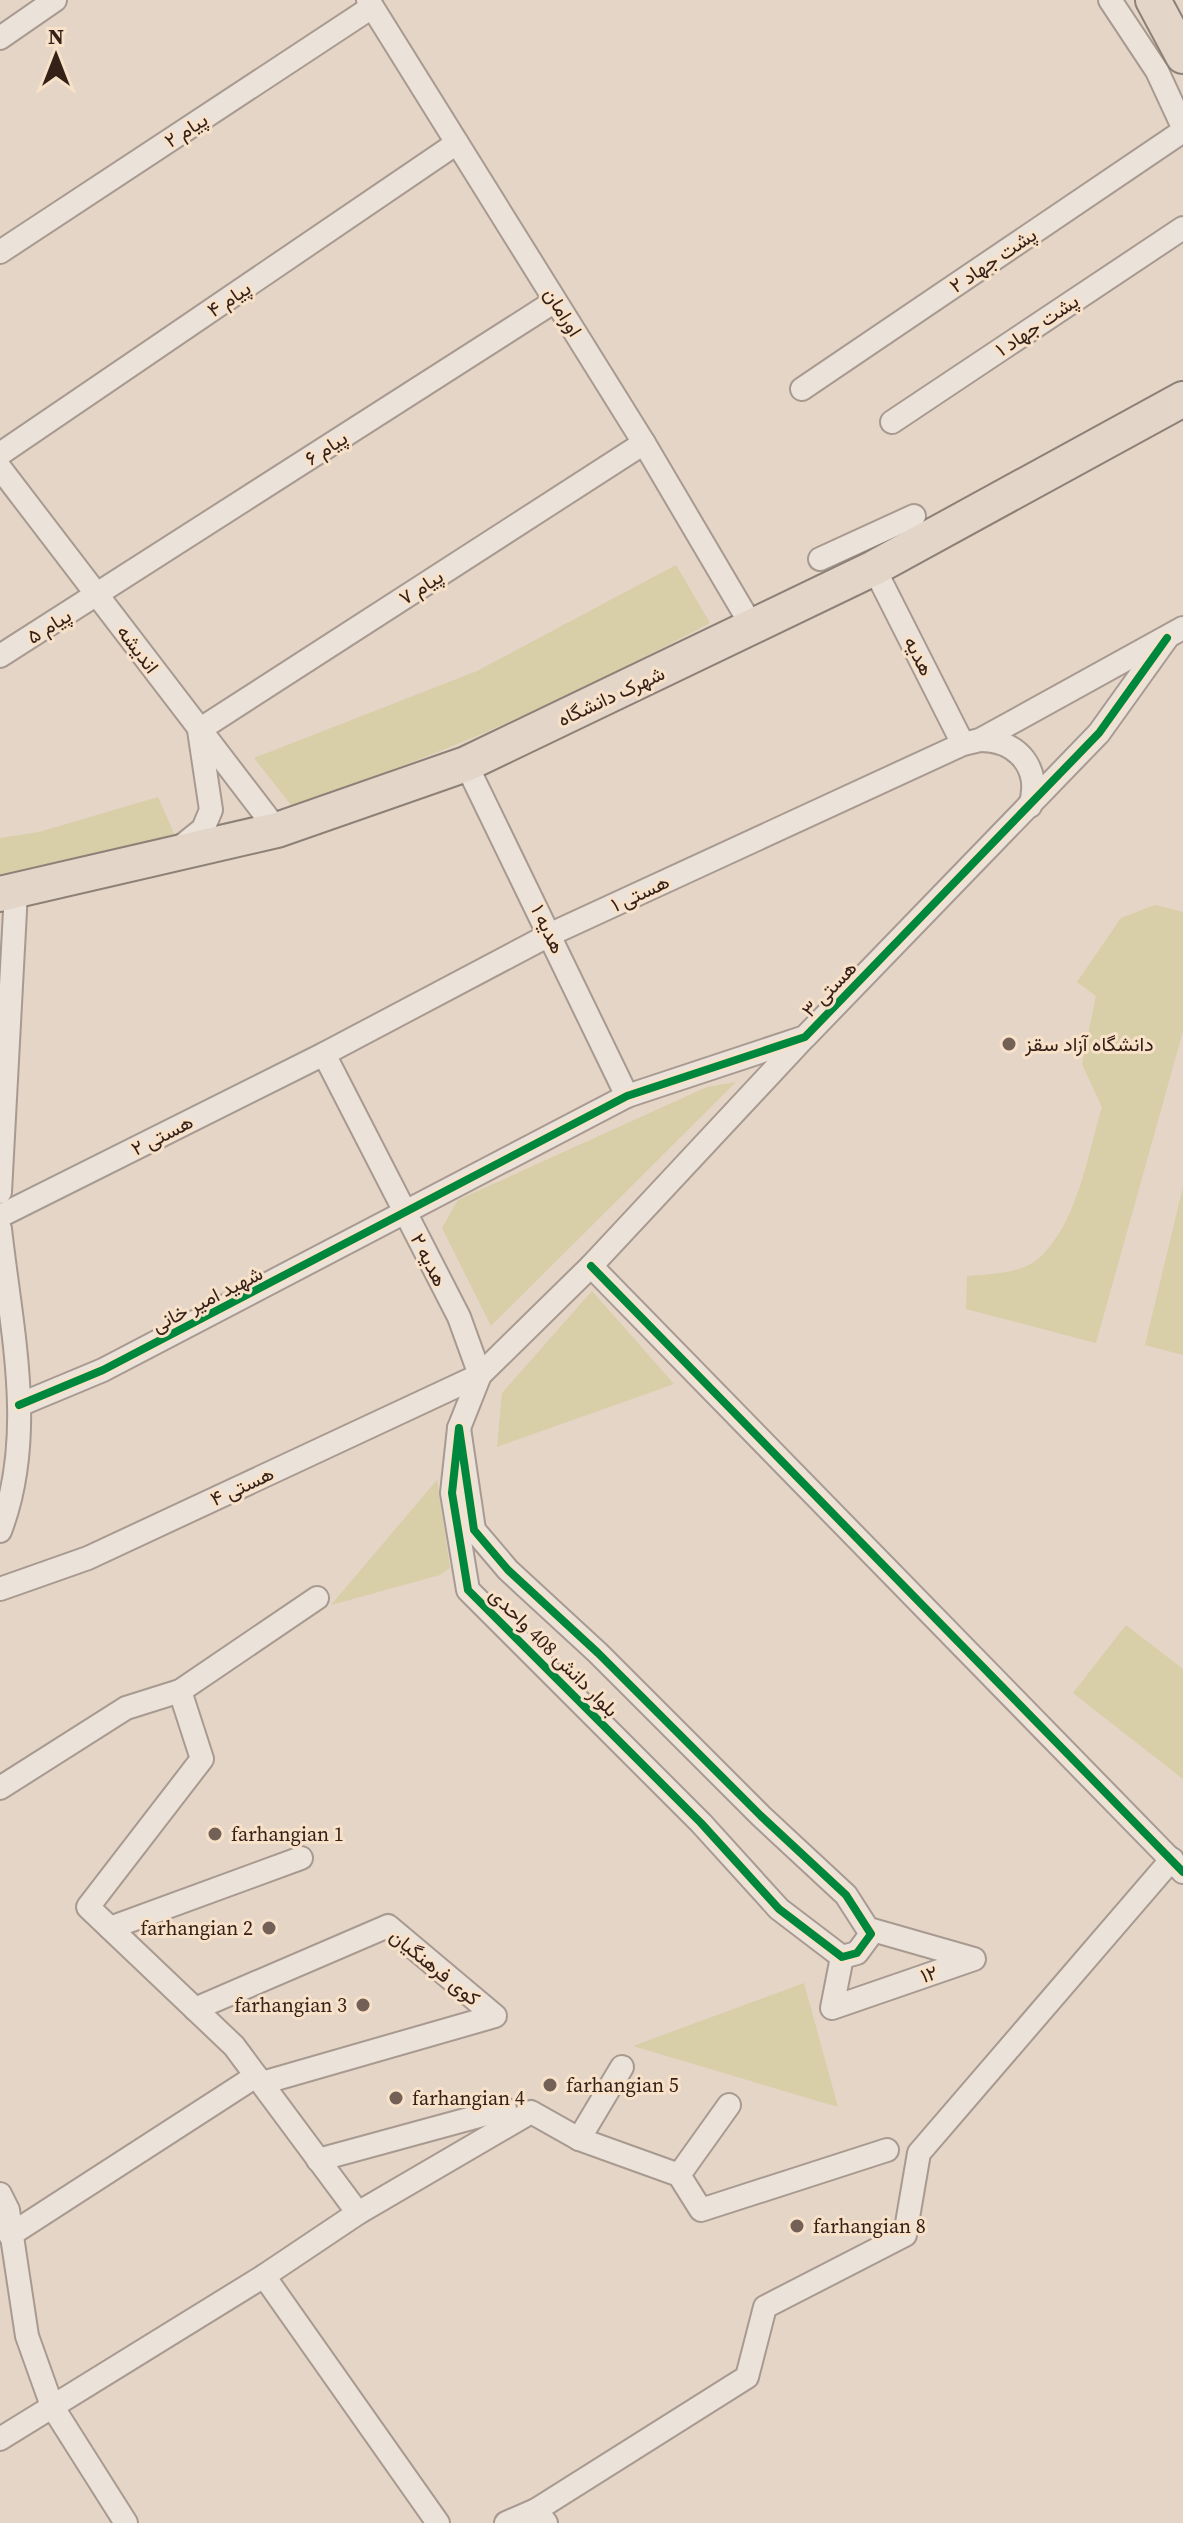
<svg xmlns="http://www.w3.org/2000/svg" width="1183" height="2523" viewBox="0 0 1183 2523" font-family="'Source Serif 4',Vazirmatn,serif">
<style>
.green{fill:#d8cea7}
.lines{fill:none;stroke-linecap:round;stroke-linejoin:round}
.street-casing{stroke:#a89a90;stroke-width:26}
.primary-casing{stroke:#8d8077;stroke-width:38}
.street{stroke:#ebe2d9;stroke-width:22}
.primary{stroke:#e3d6c9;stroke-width:34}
.cycleway-casing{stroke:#f8e1c9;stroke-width:13}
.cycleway{stroke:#00873e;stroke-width:8}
.poi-dot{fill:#736056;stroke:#f8e1c9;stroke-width:3}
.labels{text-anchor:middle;stroke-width:6;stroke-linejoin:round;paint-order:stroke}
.street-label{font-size:20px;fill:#362119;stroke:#f8e1c9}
.poi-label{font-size:20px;fill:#362119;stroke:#f8e1c9;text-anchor:start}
</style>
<rect width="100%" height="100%" fill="#e4d5c6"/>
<!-- green -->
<g class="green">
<path d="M676 565 710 623C571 696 442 757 291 805L254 758 477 671Z"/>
<polygon points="158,797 175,836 152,848 0,876 0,838 39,832"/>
<path d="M1155 905 1183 912V1031L1096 1343 966 1309 967 1276C989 1274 1020 1274 1038 1259 1078 1223 1087 1156 1102 1107L1082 1064 1096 996 1077 982 1121 918Z"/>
<polygon points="736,1082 491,1326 442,1228 458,1200 707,1087"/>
<polygon points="1183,1187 1183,1355 1145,1345"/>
<polygon points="592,1291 674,1384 497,1447 502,1393"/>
<polygon points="437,1480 450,1568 440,1575 331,1605"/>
<polygon points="1126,1625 1183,1669 1183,1779 1073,1693"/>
<polygon points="804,1983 838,2107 633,2046"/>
</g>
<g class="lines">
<defs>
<g id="street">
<polyline points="368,0 644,443 753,628"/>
<polyline points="1110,0 1157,71 1183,127"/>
<polyline points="0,38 55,0"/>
<polyline points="0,252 372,7"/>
<polyline points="802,389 1183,131"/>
<polyline points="892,422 1183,228"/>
<polyline points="0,454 457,143"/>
<polyline points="0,468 277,830"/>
<polyline points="820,559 914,516"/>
<polyline points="874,568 963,744"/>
<polyline points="0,656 555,301"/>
<path d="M980 740C1018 740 1042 769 1030 806"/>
<polyline points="466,764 627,1096"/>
<polyline points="178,849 203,829 211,810 199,730 644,443"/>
<polyline points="324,1054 459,1317 480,1375 459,1428"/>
<polyline points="0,1192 16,892"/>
<polyline points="0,1216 324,1054 551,934 963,744 980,740 1183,628"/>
<path d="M0 1229C11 1328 37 1435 0 1531"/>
<polyline points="591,1266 1183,1872"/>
<polyline points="19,1405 103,1370 627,1096 805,1037 1099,733 1167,638"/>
<polygon points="459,1428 474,1530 508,1570 598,1653 761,1816 846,1895 871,1934 857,1953 842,1957 779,1909 701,1823 468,1590 452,1493"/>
<polyline points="0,1589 88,1558 480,1375 591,1266 802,1040"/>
<polyline points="0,1788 126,1708 180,1691 317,1598"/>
<polyline points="110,1928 301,1858"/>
<polyline points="842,1957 832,2008 974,1959 869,1929"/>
<polyline points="195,2009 388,1926 495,2016 262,2083"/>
<polyline points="579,2139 622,2067"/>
<polyline points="318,2160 505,2109"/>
<polyline points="679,2175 729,2105"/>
<polyline points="0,2194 8,2210 27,2336 52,2406 126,2523"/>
<polyline points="358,2213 531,2112 579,2139 679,2175 701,2210 887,2150"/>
<polyline points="10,2235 256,2076"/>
<polyline points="264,2276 438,2523"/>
<polyline points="0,2439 264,2276 358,2213 234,2046 88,1907 202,1759 180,1691"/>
<polyline points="536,2510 747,2377 765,2307 905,2235 919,2153 1172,1859"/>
<polyline points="506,2523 536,2510 546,2523"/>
</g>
<g id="primary">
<polyline points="1153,0 1183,56"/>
<polyline points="0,894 277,830 466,764 874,568 1183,399"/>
</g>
</defs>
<!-- street casing -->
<use href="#street" class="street-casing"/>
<!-- primary casing -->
<use href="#primary" class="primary-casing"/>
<!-- street -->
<use href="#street" class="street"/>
<!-- primary -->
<use href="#primary" class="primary"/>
<defs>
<g id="cycleway">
<polyline points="591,1266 1183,1872"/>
<polyline points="19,1405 103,1370 627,1096 805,1037 1099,733 1167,638"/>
<polygon points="459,1428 474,1530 508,1570 598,1653 761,1816 846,1895 871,1934 857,1953 842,1957 779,1909 701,1823 468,1590 452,1493"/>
</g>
</defs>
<!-- cycleway casing -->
<use href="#cycleway" class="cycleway-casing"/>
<!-- cycleway -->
<use href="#cycleway" class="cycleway"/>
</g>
<!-- markers -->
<g class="poi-dot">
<circle cx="1009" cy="1044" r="8"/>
<circle cx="215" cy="1834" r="8"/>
<circle cx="269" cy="1928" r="8"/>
<circle cx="363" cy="2005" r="8"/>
<circle cx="550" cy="2085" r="8"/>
<circle cx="396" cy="2098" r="8"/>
<circle cx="797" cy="2226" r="8"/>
</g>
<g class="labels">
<!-- street labels -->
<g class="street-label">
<text transform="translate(186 130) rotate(-33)" y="7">پیام ۲</text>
<text transform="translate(993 260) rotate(-34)" y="7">پشت جهاد ۲</text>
<text transform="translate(229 299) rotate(-34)" y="7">پیام ۴</text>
<text transform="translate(563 312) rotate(58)" y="7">اورامان</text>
<text transform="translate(1037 325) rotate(-34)" y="7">پشت جهاد ۱</text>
<text transform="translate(326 448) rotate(-33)" y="7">پیام ۶</text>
<text transform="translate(421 587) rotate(-33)" y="7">پیام ۷</text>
<text transform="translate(49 626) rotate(-32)" y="7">پیام ۵</text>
<text transform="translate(138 649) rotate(53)" y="7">اندیشه</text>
<text transform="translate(919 656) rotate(63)" y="7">هدیه</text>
<text transform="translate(611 696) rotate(-25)" y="7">شهرک دانشگاه</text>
<text transform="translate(640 893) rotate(-25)" y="7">هستی ۱</text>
<text transform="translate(548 929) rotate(64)" y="7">هدیه ۱</text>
<text transform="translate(829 989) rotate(-46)" y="7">هستی ۳</text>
<text transform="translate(162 1135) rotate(-27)" y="7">هستی ۲</text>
<text transform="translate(429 1260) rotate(63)" y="7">هدیه ۲</text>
<text transform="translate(207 1299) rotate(-27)" y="7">شهید امیر خانی</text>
<text transform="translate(242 1486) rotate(-25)" y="7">هستی ۴</text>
<text transform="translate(554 1652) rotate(45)" y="7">بلوار دانش 408 واحدی</text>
<text transform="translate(435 1967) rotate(39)" y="7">کوی فرهنگیان</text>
<text transform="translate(929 1974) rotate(-19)" y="7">۱۲</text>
</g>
<!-- poi labels -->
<g class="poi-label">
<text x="1025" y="1051">دانشگاه آزاد سقز</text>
<text x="231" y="1841">farhangian 1</text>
<text x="253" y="1935" text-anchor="end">farhangian 2</text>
<text x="347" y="2012" text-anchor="end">farhangian 3</text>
<text x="566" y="2092">farhangian 5</text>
<text x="412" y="2105">farhangian 4</text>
<text x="813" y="2233">farhangian 8</text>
</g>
</g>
<!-- north arrow -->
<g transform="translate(56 56)" stroke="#f8e1c9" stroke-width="6" paint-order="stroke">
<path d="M0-6L14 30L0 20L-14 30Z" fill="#362119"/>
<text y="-12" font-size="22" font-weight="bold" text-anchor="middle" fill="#362119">N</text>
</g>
</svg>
